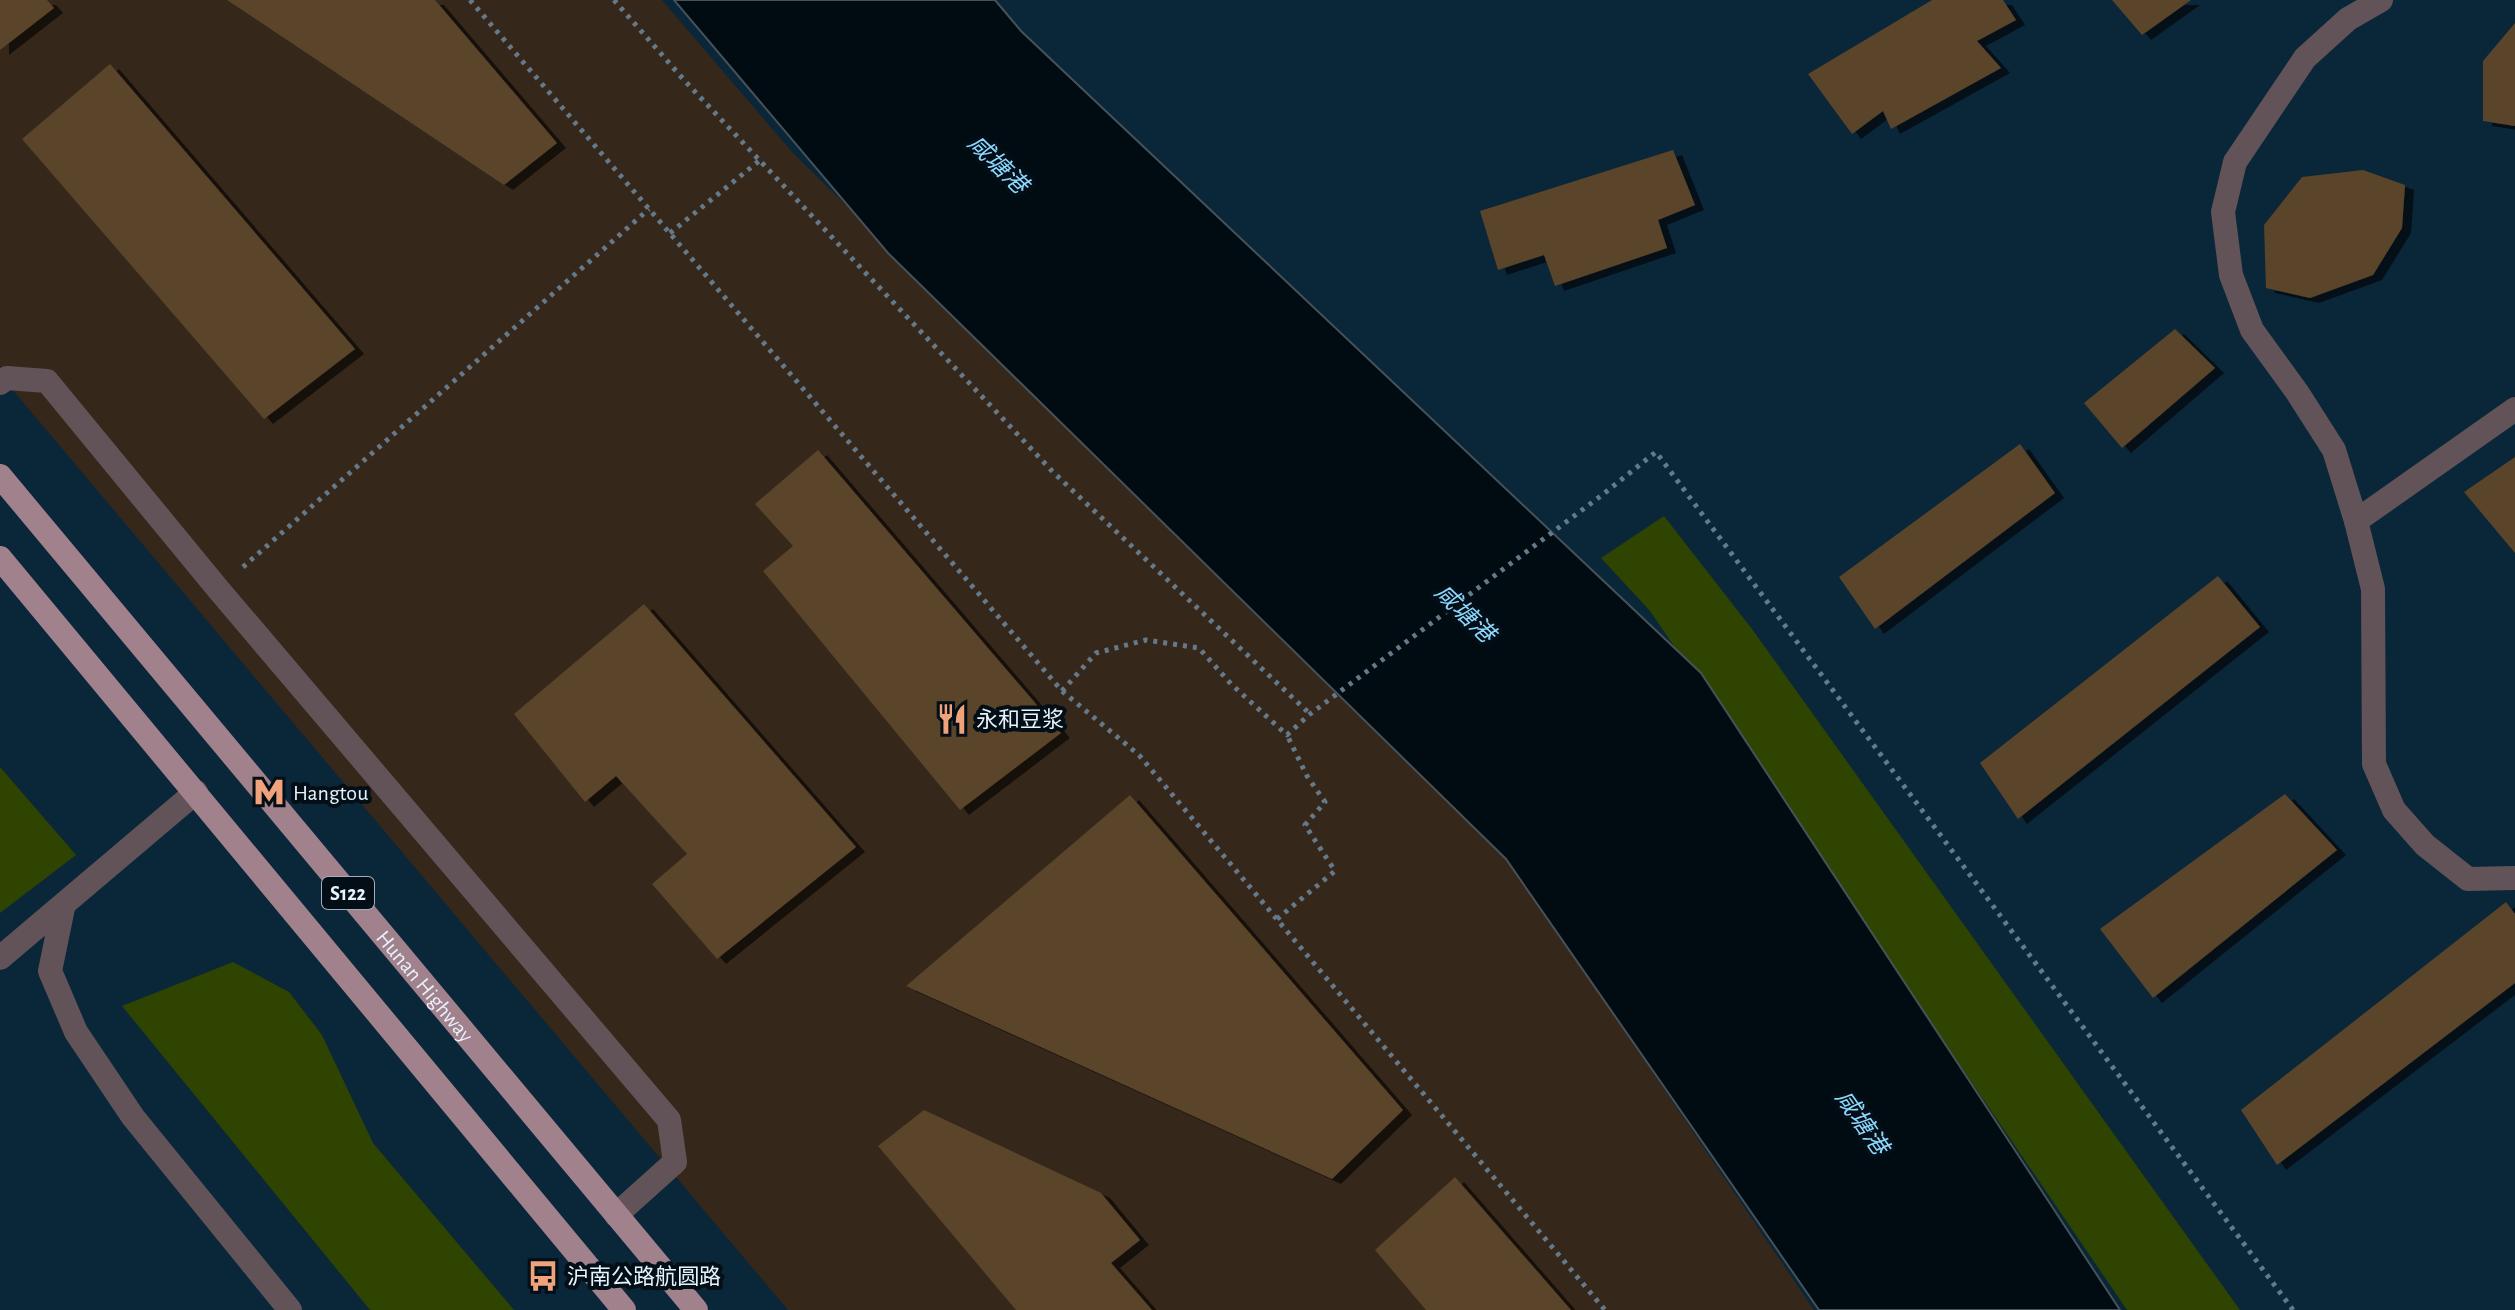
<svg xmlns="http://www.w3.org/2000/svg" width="2515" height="1310" viewBox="0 0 2515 1310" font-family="'Alegreya Sans','Noto Sans SC',sans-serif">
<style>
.commercial{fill:#36271b}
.green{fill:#2e4400}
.water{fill:#010b12;stroke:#465158;stroke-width:2}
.building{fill:#5a442b;filter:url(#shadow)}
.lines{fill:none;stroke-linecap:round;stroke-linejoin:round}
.path{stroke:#647989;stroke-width:5;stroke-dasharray:4 6;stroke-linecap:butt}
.minor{stroke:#625358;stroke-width:24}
.major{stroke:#a1818c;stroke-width:24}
.labels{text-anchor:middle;stroke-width:8;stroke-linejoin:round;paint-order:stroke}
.shield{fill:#040e16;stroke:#a2aeb8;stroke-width:2}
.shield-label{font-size:20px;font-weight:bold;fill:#e6f3fd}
.poi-label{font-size:22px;fill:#e6f3fd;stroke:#040e16;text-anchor:start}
.street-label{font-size:22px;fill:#e6f3fd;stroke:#040e16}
.water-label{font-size:24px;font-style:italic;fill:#8bd8ff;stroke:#040e16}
</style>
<defs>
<filter id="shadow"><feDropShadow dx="9" dy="5" stdDeviation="0" flood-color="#0009"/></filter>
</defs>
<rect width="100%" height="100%" fill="#0a2639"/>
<!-- commercial -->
<polygon class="commercial" points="0,0 662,0 793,153 1505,855 1814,1310 788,1310 0,375"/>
<!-- green -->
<g class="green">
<polygon points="1664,516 1752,629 2240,1310 2127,1310 1650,611 1601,558"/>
<polygon points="0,767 76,855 0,913"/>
<polygon points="233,962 289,992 322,1035 373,1143 514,1310 370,1310 122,1006"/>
</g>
<!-- water -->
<polygon class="water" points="674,0 995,0 1021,31 1701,673 2120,1310 1819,1310 1506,859 888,253"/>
<!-- building -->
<g class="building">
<polygon points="0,0 47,0 54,8 0,50"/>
<polygon points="227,0 435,0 557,143 504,185"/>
<polygon points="1932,0 2003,0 2016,20 1977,41 2001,68 1891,129 1883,111 1852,134 1808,74"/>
<polygon points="2112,0 2191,0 2142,35"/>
<polygon points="2515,23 2515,126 2483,121 2483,61"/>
<polygon points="110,64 355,349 264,419 22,139"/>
<polygon points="1673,150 1695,205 1658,220 1667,248 1555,286 1544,255 1498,270 1480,211"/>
<polygon points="2363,170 2405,185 2402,228 2373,275 2310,298 2266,288 2264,225 2302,177"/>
<polygon points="2175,329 2215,368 2122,448 2084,403"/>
<polygon points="2020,444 2055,493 1875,629 1839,577"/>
<polygon points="818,450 1061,733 960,810 763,571 793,546 755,504"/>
<polygon points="2515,457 2515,553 2464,492"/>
<polygon points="2218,576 2260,627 2018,819 1980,763"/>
<polygon points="644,604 856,847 717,959 652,884 687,854 616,776 585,802 514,714"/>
<polygon points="2285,794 2337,850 2153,998 2100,929"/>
<polygon points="1130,795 1403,1110 1332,1179 906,986"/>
<polygon points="2506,902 2515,914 2515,983 2277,1165 2241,1110"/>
<polygon points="924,1110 1101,1193 1140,1240 1111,1263 1152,1310 1016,1310 878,1146"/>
<polygon points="1455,1177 1571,1310 1426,1310 1375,1250"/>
</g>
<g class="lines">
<!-- path -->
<g class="path">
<polyline points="470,0 1062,691 1139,755 1605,1310"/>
<polyline points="614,0 684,80 1053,472 1310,714"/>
<polyline points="670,233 759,161"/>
<polyline points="243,567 649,209"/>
<polyline points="1062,691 1096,653 1146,640 1199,648 1231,684 1287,735 1310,714 1602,495 1656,452 2293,1310"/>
<polyline points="1277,919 1335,871 1305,825 1325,802 1307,776 1287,735"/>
</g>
<!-- minor -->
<g class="minor">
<polyline points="2381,0 2348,19 2305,58 2235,162 2223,212 2231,275 2252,330 2297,392 2334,450 2356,521 2373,589 2374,764 2394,810 2425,845 2468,879 2515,878"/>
<polyline points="0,383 7,378 47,381 218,589 669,1120 675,1162 616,1215"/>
<polyline points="2356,521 2515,409"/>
<polyline points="63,908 50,971 76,1032 133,1117 290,1310"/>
<polyline points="0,958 196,792"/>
</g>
<!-- major -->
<g class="major">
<path id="s1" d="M0 476 696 1310"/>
<polyline points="0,558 624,1310"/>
</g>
</g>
<!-- icons -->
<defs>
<symbol id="restaurant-bare" viewBox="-9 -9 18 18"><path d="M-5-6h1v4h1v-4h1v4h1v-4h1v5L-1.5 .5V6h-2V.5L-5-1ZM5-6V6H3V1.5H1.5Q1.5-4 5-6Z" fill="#f0a27a" stroke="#040e16" stroke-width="2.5" paint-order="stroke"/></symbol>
<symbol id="metro-bare" viewBox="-9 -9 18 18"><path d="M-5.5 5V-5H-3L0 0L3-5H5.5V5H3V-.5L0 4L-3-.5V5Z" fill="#f0a27a" stroke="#040e16" stroke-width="2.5" paint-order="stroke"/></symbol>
<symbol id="bus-bare" viewBox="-9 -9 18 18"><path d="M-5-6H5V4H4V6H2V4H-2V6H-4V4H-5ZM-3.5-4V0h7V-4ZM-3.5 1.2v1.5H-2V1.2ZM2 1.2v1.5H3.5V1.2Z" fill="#f0a27a" stroke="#040e16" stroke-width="2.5" paint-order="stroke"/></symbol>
</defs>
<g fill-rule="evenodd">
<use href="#restaurant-bare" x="930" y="697" width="44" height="44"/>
<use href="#metro-bare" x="247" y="770" width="44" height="44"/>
<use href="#bus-bare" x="521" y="1254" width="44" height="44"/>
</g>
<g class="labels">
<!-- shield labels -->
<rect class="shield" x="322" y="877" width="52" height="32" rx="6"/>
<g class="shield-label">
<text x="348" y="900">S122</text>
</g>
<!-- poi labels -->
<g class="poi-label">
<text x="976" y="727">永和豆浆</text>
<text x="293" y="800">Hangtou</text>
<text x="567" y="1284">沪南公路航圆路</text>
</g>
<!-- street labels -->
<g class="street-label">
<text dy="8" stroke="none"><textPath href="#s1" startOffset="664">Hunan Highway</textPath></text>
</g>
<!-- water labels -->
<g class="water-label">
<text transform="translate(998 164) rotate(44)" y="8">咸塘港</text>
<text transform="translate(1465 613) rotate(44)" y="8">咸塘港</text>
<text transform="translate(1862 1122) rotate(55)" y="8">咸塘港</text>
</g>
</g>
</svg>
